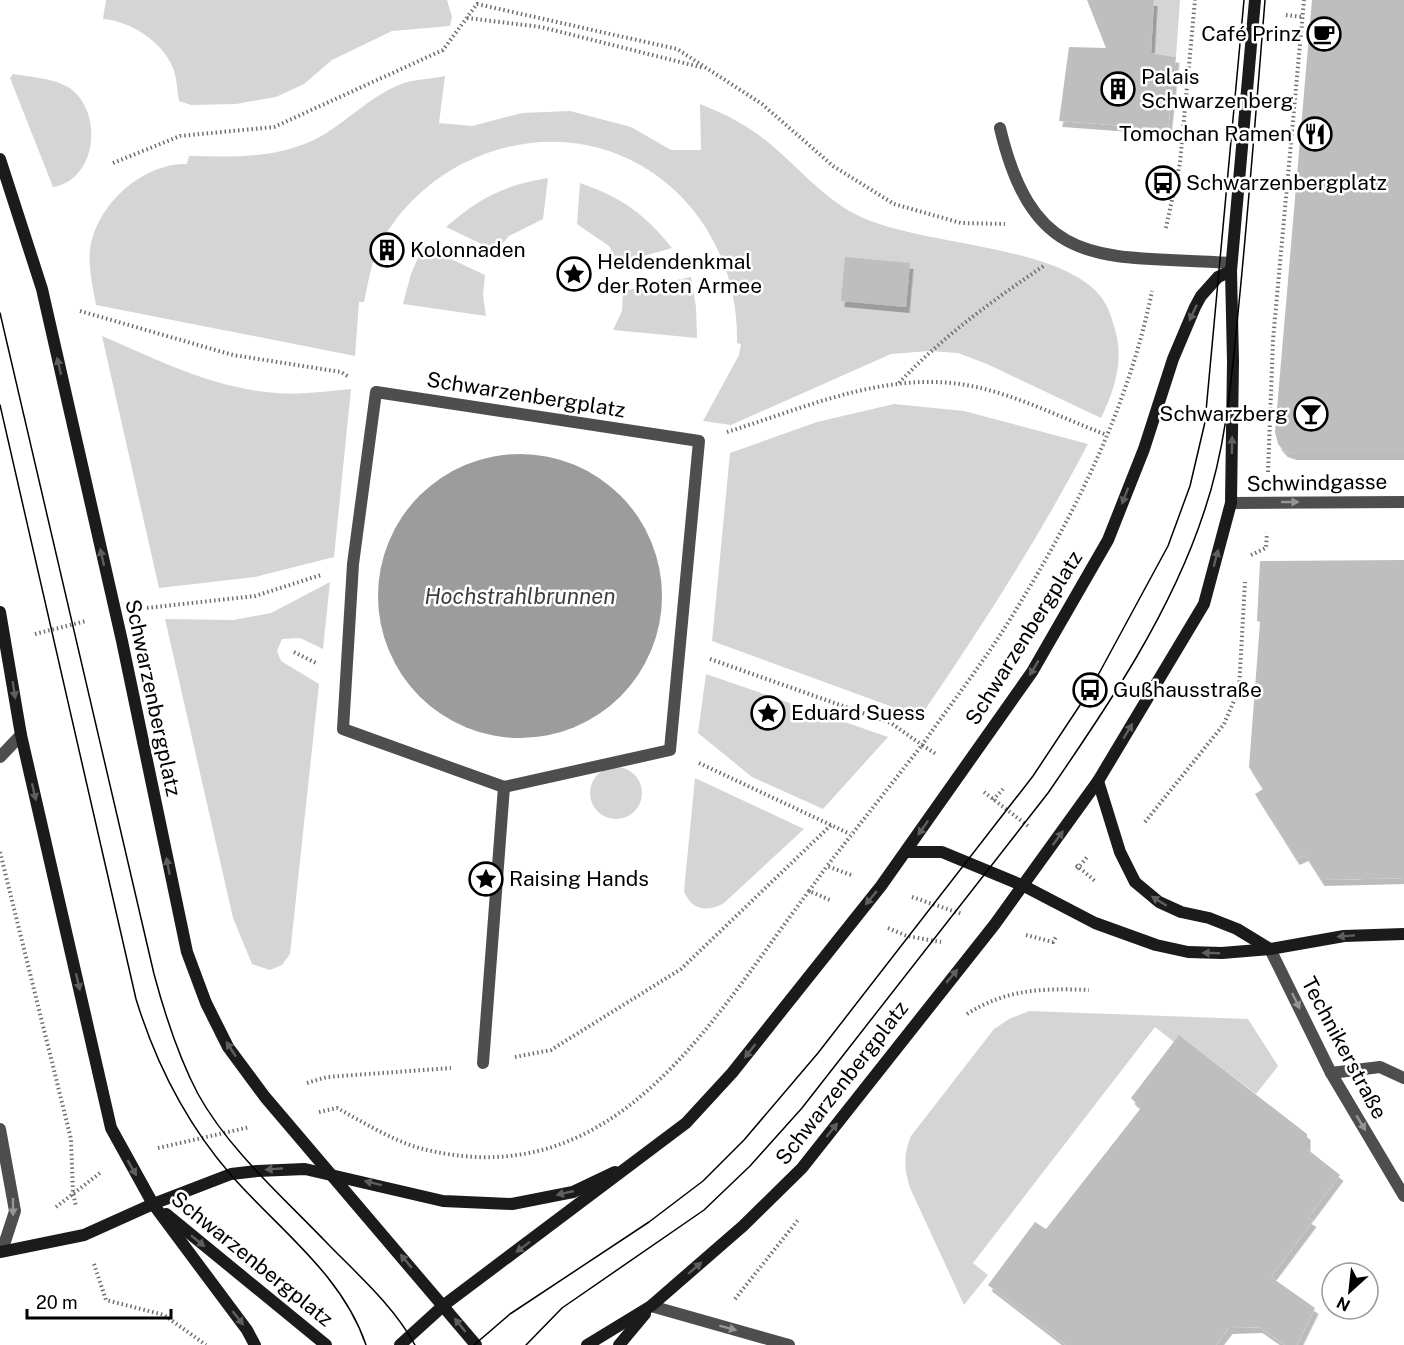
<svg xmlns="http://www.w3.org/2000/svg" width="1404" height="1345" viewBox="0 0 1404 1345" font-family="'Public Sans',sans-serif">
<style>
.green{fill:#d5d5d5}
.water{fill:#9c9c9c}
.building{fill:#bebebe;filter:url(#shadow)}
.lines{fill:none;stroke-linecap:round;stroke-linejoin:round}
.path{stroke:#707070;stroke-width:4;stroke-dasharray:1.5 3;stroke-linecap:butt}
.lane{stroke:#4e4e4e;stroke-width:12}
.street{stroke:#4e4e4e;stroke-width:12}
.secondary{stroke:#1b1b1b;stroke-width:12}
.tram{stroke:#000;stroke-width:1.5}
.oneway{fill:#5f5f5f}
.oneway2{fill:#959595}
.labels{text-anchor:middle;stroke-width:5;stroke-linejoin:round;paint-order:stroke}
.poi-label{font-size:21px;fill:#000;stroke:#fff;text-anchor:start}
.street-label{font-size:21px;fill:#000;stroke:#fff}
.water-label{font-size:22px;font-style:italic;fill:#3d3d3d;stroke:#fff}
</style>
<defs>
<filter id="shadow"><feDropShadow dx="3.5" dy="6" stdDeviation="0" flood-color="#0004"/></filter>
</defs>
<rect width="100%" height="100%" fill="#fff"/>
<!-- green -->
<g class="green">
<path d="M106 0H447L452 17 450 26 392 31 332 60 304 84 276 97 236 104 191 105 179 101C177 91 177 78 173 68 162 41 130 21 103 19Z"/>
<polygon points="1154,0 1180,0 1176,57 1151,53"/>
<path d="M13 74C30 77 52 78 68 87 104 110 98 180 53 187L10 78Z"/>
<path d="M445 76 439 123 472 126 522 113 570 111 631 127 671 150H701L700 104C723 113 745 124 764 139 795 163 819 195 855 214 918 247 1059 243 1101 297 1108 306 1111 316 1114 326 1125 358 1115 389 1101 418L987 364 958 353 929 351 891 354 731 425 703 421 739 355 741 344 737 343C740 197 602 97 466 162 431 179 398 209 380 245 371 262 368 284 364 302H359L355 356 96 305C93 287 88 268 90 250 96 205 142 163 187 164L189 156C234 157 282 159 323 135 350 119 373 94 404 83 416 79 432 79 445 76Z"/>
<path d="M548 178 543 219 509 236 496 251 446 227C479 198 504 185 548 178Z"/>
<path d="M580 183C621 197 645 214 672 248L619 263 609 246 577 224Z"/>
<polygon points="423,246 485,275 483,295 486,316 403,304 411,274"/>
<polygon points="691,277 696,307 697,338 613,330 622,311 623,291"/>
<path d="M102 336C158 360 215 389 277 393 301 395 327 391 351 389L334 557 255 577 159 588Z"/>
<path d="M894 404 964 411 1088 444C1038 539 981 628 920 717L712 641 730 453 817 422Z"/>
<polygon points="330,582 323,649 300,638 282,639 277,651 281,661 319,684 290,954 282,965 270,970 252,964 233,918 165,619 233,620 271,613"/>
<polygon points="706,674 888,737 823,809 752,777 698,733"/>
<circle cx="616" cy="793" r="26"/>
<path d="M695 778 804 829 724 903C707 913 691 910 684 891Z"/>
<path d="M1029 1011 1248 1019 1278 1066 1256 1094 1180 1036 1174 1042 1155 1027 973 1263 988 1275 964 1305 910 1188C904 1169 903 1155 911 1136L994 1029 1009 1019Z"/>
</g>
<!-- water -->
<circle class="water" cx="520" cy="596" r="142"/>
<!-- building -->
<g class="building">
<polygon points="1087,0 1154,0 1151,53 1176,57 1168,129 1059,121 1069,47 1106,48"/>
<polygon points="1312,0 1404,0 1404,454 1293,454 1284,451 1278,444 1275,432"/>
<polygon points="845,257 910,263 906,307 841,301"/>
<polygon points="1404,560 1404,878 1321,880 1305,855 1296,859 1255,794 1263,789 1249,767 1260,622 1257,621 1260,561"/>
<polygon points="1179,1035 1307,1134 1307,1149 1340,1175 1308,1218 1313,1221 1271,1277 1315,1308 1297,1345 1285,1345 1259,1327 1229,1328 1216,1345 1066,1345 988,1285 1035,1222 1046,1229 1141,1108 1131,1098"/>
</g>
<g class="lines">
<!-- path -->
<g class="path">
<polyline points="1286,15 1303,17"/>
<polyline points="467,18 541,27 704,68"/>
<polyline points="113,163 180,136 274,127 443,50 477,4 677,49 762,104 833,166 894,204 961,223 1005,224"/>
<polyline points="1166,228 1180,163 1195,0"/>
<polyline points="80,311 233,355 341,372 349,377"/>
<path d="M899 383C943 336 992 301 1045 265"/>
<path d="M727 432C795 411 865 380 936 382 995 383 1053 415 1107 435"/>
<polyline points="1268,472 1273,340 1304,0"/>
<polyline points="1251,555 1266,548 1267,533"/>
<polyline points="147,608 255,596 321,575"/>
<polyline points="35,634 86,621"/>
<polyline points="294,652 316,663"/>
<path d="M710 659 891 723 922 745C953 701 986 659 1014 613 1075 514 1129 406 1152 291"/>
<polyline points="699,763 850,834"/>
<polyline points="984,792 1028,826"/>
<polyline points="993,800 1003,789"/>
<polyline points="1145,822 1224,724 1239,689 1245,582"/>
<polyline points="0,852 71,1139 73,1194 76,1206"/>
<polyline points="1076,865 1095,881"/>
<polyline points="1077,869 1088,856"/>
<polyline points="851,875 827,866 922,745 936,754"/>
<polyline points="809,891 827,866"/>
<polyline points="912,897 962,914"/>
<polyline points="888,928 907,936 941,942"/>
<polyline points="1026,935 1053,942 1056,937"/>
<path d="M967 1014C1006 989 1043 988 1089 990"/>
<polyline points="515,1057 551,1050 681,969 831,825"/>
<polyline points="307,1083 327,1077 451,1068"/>
<path d="M319 1112 337 1108C365 1123 396 1143 427 1150 618 1195 712 1019 809 891L830 900"/>
<polyline points="158,1148 250,1127"/>
<polyline points="56,1207 100,1173"/>
<polyline points="94,1264 106,1300 164,1315 206,1345"/>
<polyline points="735,1299 798,1220"/>
</g>
<!-- lane -->
<g class="lane">
<path d="M1000 128C1035 276 1107 254 1231 263"/>
<polyline points="1331,1073 1380,1067 1404,1078"/>
<polyline points="0,1129 15,1211 2,1251"/>
</g>
<!-- street -->
<g class="street">
<polygon points="376,392 699,441 670,750 504,787 343,729 353,564"/>
<polyline points="1231,503 1404,502"/>
<polyline points="0,757 21,735"/>
<polyline points="1270,949 1331,1073 1404,1196"/>
<polyline points="483,1063 504,787"/>
<polyline points="651,1306 789,1345"/>
</g>
<!-- secondary -->
<g class="secondary">
<polyline points="0,159 42,289 122,641 187,952 206,1003 228,1047 265,1097 476,1345"/>
<polyline points="0,612 21,735 111,1128 153,1204 247,1330 255,1345"/>
<polyline points="1098,781 1120,852 1135,882 1159,902 1181,912 1209,918 1237,929 1270,949"/>
<polyline points="907,852 942,852 1024,886 1095,923 1156,945 1188,952 1222,953 1270,949 1344,936 1404,934"/>
<polyline points="166,1214 326,1345"/>
<polyline points="0,1252 84,1235 153,1204 231,1174 257,1171 305,1169 443,1201 512,1204 573,1192 615,1172"/>
<polyline points="400,1345 444,1305 686,1123 732,1073 881,886 1032,672 1108,540 1144,449 1173,359 1195,307 1201,296 1218,277 1231,271"/>
<polyline points="587,1345 651,1306 743,1226 802,1168 995,924 1098,781 1204,604 1231,503 1233,361 1231,271 1255,0"/>
<polyline points="619,1345 645,1314"/>
</g>
<!-- tram -->
<g class="tram">
<path d="M0 313 154 974C165 1015 178 1056 198 1094 229 1150 282 1196 326 1242 357 1274 393 1305 415 1345"/>
<path d="M0 405 136 999C156 1064 186 1123 231 1175 278 1229 342 1274 366 1345"/>
<polyline points="474,1345 510,1314 649,1222 703,1181 744,1140 818,1053 1033,776 1090,690 1168,546 1190,486 1205,422 1244,0"/>
<path d="M526 1345 562 1308 704 1210 750 1166 802 1108 1048 793C1108 706 1171 613 1204 512 1227 445 1232 373 1239 303 1249 202 1257 101 1265 0"/>
</g>
</g>
<!-- one-way arrows -->
<defs><path id="oneway-solid" d="M-6-.8H1V-3.2L6.5 0L1 3.2V.8H-6Z" transform="scale(1.5)"/></defs>
<g class="oneway">
<use href="#oneway-solid" transform="translate(1193 313) rotate(115)"/>
<use href="#oneway-solid" transform="translate(59 366) rotate(-103)"/>
<use href="#oneway-solid" transform="translate(1232 445) rotate(-89)"/>
<use href="#oneway-solid" transform="translate(1125 496) rotate(111)"/>
<use href="#oneway-solid" transform="translate(102 557) rotate(-103)"/>
<use href="#oneway-solid" transform="translate(1216 558) rotate(-75)"/>
<use href="#oneway-solid" transform="translate(1034 668) rotate(121)"/>
<use href="#oneway-solid" transform="translate(14 690) rotate(81)"/>
<use href="#oneway-solid" transform="translate(1128 731) rotate(-59)"/>
<use href="#oneway-solid" transform="translate(34 792) rotate(77)"/>
<use href="#oneway-solid" transform="translate(923 828) rotate(125)"/>
<use href="#oneway-solid" transform="translate(1058 838) rotate(-54)"/>
<use href="#oneway-solid" transform="translate(168 866) rotate(-101)"/>
<use href="#oneway-solid" transform="translate(871 898) rotate(130)"/>
<use href="#oneway-solid" transform="translate(1159 901) rotate(-148)"/>
<use href="#oneway-solid" transform="translate(1346 936) rotate(176)"/>
<use href="#oneway-solid" transform="translate(1211 953) rotate(-178)"/>
<use href="#oneway-solid" transform="translate(952 976) rotate(-50)"/>
<use href="#oneway-solid" transform="translate(78 982) rotate(77)"/>
<use href="#oneway-solid" transform="translate(231 1049) rotate(-123)"/>
<use href="#oneway-solid" transform="translate(750 1051) rotate(128)"/>
<use href="#oneway-solid" transform="translate(832 1130) rotate(-52)"/>
<use href="#oneway-solid" transform="translate(132 1168) rotate(60)"/>
<use href="#oneway-solid" transform="translate(274 1169) rotate(176)"/>
<use href="#oneway-solid" transform="translate(373 1183) rotate(-166)"/>
<use href="#oneway-solid" transform="translate(565 1193) rotate(167)"/>
<use href="#oneway-solid" transform="translate(198 1241) rotate(39)"/>
<use href="#oneway-solid" transform="translate(523 1247) rotate(143)"/>
<use href="#oneway-solid" transform="translate(406 1261) rotate(-130)"/>
<use href="#oneway-solid" transform="translate(695 1268) rotate(-41)"/>
<use href="#oneway-solid" transform="translate(238 1318) rotate(52)"/>
<use href="#oneway-solid" transform="translate(460 1325) rotate(-129)"/>
</g>
<g class="oneway2">
<use href="#oneway-solid" transform="translate(1290 502)"/>
<use href="#oneway-solid" transform="translate(1296 1001) rotate(64)"/>
<use href="#oneway-solid" transform="translate(1361 1123) rotate(59)"/>
<use href="#oneway-solid" transform="translate(13 1207) rotate(90)"/>
<use href="#oneway-solid" transform="translate(728 1328) rotate(15)"/>
</g>
<!-- icons -->
<defs>
<symbol id="cafe-ring" viewBox="-11 -11 22 22"><circle r="9.5" fill="#fff" stroke="#000" stroke-width="1.5"/><path d="M-5.5-4.5H6V0H3Q3 3.5 0 3.5H-2.5Q-5.5 3.5-5.5 0ZM3-3.2v2h1.7v-2ZM-6 4.5H4V6H-6Z" fill="#000"/></symbol>
<symbol id="building-ring" viewBox="-11 -11 22 22"><circle r="9.5" fill="#fff" stroke="#000" stroke-width="1.5"/><path d="M-4-6H4V6H1V3H-1V6H-4ZM-2.5-4.3h1.7v1.8h-1.7ZM.8-4.3h1.7v1.8H.8ZM-2.5-1h1.7V.8h-1.7ZM.8-1h1.7V.8H.8Z" fill="#000"/></symbol>
<symbol id="restaurant-ring" viewBox="-11 -11 22 22"><circle r="9.5" fill="#fff" stroke="#000" stroke-width="1.5"/><path d="M-5-6h1v4h1v-4h1v4h1v-4h1v5L-1.5 .5V6h-2V.5L-5-1ZM5-6V6H3V1.5H1.5Q1.5-4 5-6Z" fill="#000"/></symbol>
<symbol id="bus-ring" viewBox="-11 -11 22 22"><circle r="9.5" fill="#fff" stroke="#000" stroke-width="1.5"/><path d="M-5-6H5V4H4V6H2V4H-2V6H-4V4H-5ZM-3.5-4V0h7V-4ZM-3.5 1.2v1.5H-2V1.2ZM2 1.2v1.5H3.5V1.2Z" fill="#000"/></symbol>
<symbol id="sight-ring" viewBox="-11 -11 22 22"><circle r="9.5" fill="#fff" stroke="#000" stroke-width="1.5"/><path d="M0-6L1.8-2.2L6-1.7L2.9 1.2L3.7 5.4L0 3.3L-3.7 5.4L-2.9 1.2L-6-1.7L-1.8-2.2Z" fill="#000"/></symbol>
<symbol id="bar-ring" viewBox="-11 -11 22 22"><circle r="9.5" fill="#fff" stroke="#000" stroke-width="1.5"/><path d="M-6-5H6L.8 .8V4.5H3.5V6h-7V4.5H-.8V.8Z" fill="#000"/></symbol>
</defs>
<g fill-rule="evenodd">
<use href="#cafe-ring" x="1305" y="15" width="38" height="38"/>
<use href="#building-ring" x="1099" y="70" width="38" height="38"/>
<use href="#restaurant-ring" x="1296" y="115" width="38" height="38"/>
<use href="#bus-ring" x="1144" y="164" width="38" height="38"/>
<use href="#building-ring" x="368" y="231" width="38" height="38"/>
<use href="#sight-ring" x="555" y="255" width="38" height="38"/>
<use href="#bar-ring" x="1292" y="395" width="38" height="38"/>
<use href="#bus-ring" x="1071" y="671" width="38" height="38"/>
<use href="#sight-ring" x="749" y="694" width="38" height="38"/>
<use href="#sight-ring" x="467" y="860" width="38" height="38"/>
</g>
<g class="labels">
<!-- poi labels -->
<g class="poi-label">
<text x="1301" y="41" text-anchor="end">Café Prinz</text>
<text x="1141" y="84">Palais<tspan x="1141" dy="24">Schwarzenberg</tspan></text>
<text x="1292" y="141" text-anchor="end">Tomochan Ramen</text>
<text x="1186" y="190">Schwarzenbergplatz</text>
<text x="410" y="257">Kolonnaden</text>
<text x="597" y="269">Heldendenkmal<tspan x="597" dy="24">der Roten Armee</tspan></text>
<text x="1288" y="421" text-anchor="end">Schwarzberg</text>
<text x="1113" y="697">Gußhausstraße</text>
<text x="791" y="720">Eduard Suess</text>
<text x="509" y="886">Raising Hands</text>
</g>
<!-- street labels -->
<g class="street-label">
<text transform="translate(526 395) rotate(9)" y="7">Schwarzenbergplatz</text>
<text transform="translate(1317 483) rotate(-1)" y="7">Schwindgasse</text>
<text transform="translate(1024 638) rotate(-58)" y="7">Schwarzenbergplatz</text>
<text transform="translate(153 698) rotate(78)" y="7">Schwarzenbergplatz</text>
<text transform="translate(1344 1048) rotate(62)" y="7">Technikerstraße</text>
<text transform="translate(842 1083) rotate(-52)" y="7">Schwarzenbergplatz</text>
<text transform="translate(252 1259) rotate(39)" y="7">Schwarzenbergplatz</text>
</g>
<!-- water labels -->
<g class="water-label">
<text x="520" y="604">Hochstrahlbrunnen</text>
</g>
</g>
<!-- north arrow -->
<g transform="translate(1350 1291) rotate(207)"><circle r="28" fill="#ffffff" stroke="#999999" stroke-width="1.5"/>
<path d="M0-4.5L10 22L0 15L-10 22Z" fill="#000000"/>
<text y="-9" font-size="16" font-weight="bold" text-anchor="middle" fill="#000000">N</text>
</g>
<!-- scale -->
<path d="M27 1309v9h144v-9" fill="none" stroke="#000000" stroke-width="3"/>
<text x="36" y="1309" font-size="18" fill="#000000" stroke="#ffffff" stroke-width="4.5" paint-order="stroke">20 m</text>
</svg>
